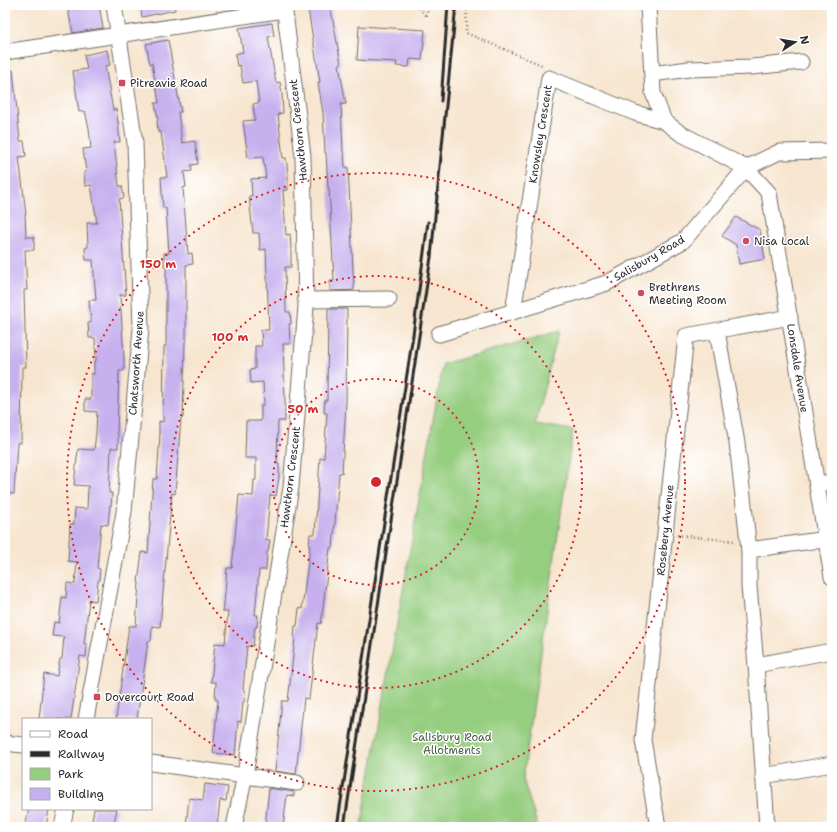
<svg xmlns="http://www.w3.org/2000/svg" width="837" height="832" viewBox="0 0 837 832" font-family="'Shantell Sans',sans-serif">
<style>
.green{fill:#96ce80;stroke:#607c56}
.building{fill:#c6b0ee}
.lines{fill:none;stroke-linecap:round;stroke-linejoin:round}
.minor-casing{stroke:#726c64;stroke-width:17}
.path{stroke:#726c64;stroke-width:2.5;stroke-dasharray:1 3;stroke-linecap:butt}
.minor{stroke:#fff;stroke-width:15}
.rail{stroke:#2b2b2b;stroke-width:3}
.path-bridge{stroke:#726c64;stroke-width:2.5;stroke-dasharray:1 3;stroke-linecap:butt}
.ring{fill:none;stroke:#d62828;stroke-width:2;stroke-dasharray:2 4}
.poi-dot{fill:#d1495b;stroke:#fff;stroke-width:1.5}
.labels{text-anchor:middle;stroke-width:3;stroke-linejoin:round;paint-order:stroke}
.poi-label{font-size:11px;fill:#2b2b2b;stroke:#fff;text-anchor:start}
.street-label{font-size:11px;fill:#2b2b2b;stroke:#fff}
.park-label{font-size:11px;fill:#4b5c44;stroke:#fff}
.centre{fill:#d62828;stroke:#fff;stroke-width:2}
.ring-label{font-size:12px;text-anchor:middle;font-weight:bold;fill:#d62828;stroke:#fff;stroke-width:3;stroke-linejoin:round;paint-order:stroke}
</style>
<rect width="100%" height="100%" fill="#fff"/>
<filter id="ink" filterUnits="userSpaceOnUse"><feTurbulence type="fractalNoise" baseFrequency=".025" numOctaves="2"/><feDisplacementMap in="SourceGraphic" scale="8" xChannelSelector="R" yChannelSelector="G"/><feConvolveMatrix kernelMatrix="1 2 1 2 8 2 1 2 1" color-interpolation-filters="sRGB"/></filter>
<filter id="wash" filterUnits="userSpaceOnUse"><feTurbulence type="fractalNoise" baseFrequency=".012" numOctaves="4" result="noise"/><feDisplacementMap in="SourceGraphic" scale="16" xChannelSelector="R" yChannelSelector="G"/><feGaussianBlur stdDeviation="0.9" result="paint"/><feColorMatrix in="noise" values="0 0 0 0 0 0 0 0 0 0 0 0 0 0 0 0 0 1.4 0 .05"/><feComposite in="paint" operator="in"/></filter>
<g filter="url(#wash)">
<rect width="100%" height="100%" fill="#f7e5cf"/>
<!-- green -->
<polygon class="green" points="559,331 535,424 573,430 523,779 538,827 361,827 443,364"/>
<g id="blocks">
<!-- building -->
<g class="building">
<polygon points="67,5 99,5 103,28 73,33"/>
<polygon points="140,5 174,5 175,10 142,17"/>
<polygon points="330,5 341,64 339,65 346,104 341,104 343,153 344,153 345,167 348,167 354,290 330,291 330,281 334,281 329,188 328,188 326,153 325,153 323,113 318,82 320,82 308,9"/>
<polygon points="272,23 274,36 268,37 276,83 280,82 282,94 283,113 278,114 283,158 286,158 288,172 288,190 283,190 286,235 290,234 291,248 291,267 285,267 286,312 290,312 291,324 289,324 290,344 283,344 285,400 285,421 278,421 277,464 279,464 279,477 276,496 270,495 266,540 270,540 268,552 267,552 266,570 259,570 255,615 258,615 257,627 255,627 253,646 247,646 243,690 245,691 244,702 243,702 241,722 238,721 235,755 213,753 218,700 215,699 216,682 211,682 215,643 225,644 228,612 223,612 225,593 227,568 232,568 239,495 253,496 254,480 256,480 256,458 245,458 246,421 261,421 261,405 264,405 263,382 251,383 250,370 255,369 255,346 262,346 261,330 269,330 266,249 260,250 259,233 253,233 249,196 252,196 251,179 266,178 263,157 248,158 243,121 255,120 253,104 259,103 256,81 243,83 240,65 237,66 235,54 243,52 239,28"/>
<polygon points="359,26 425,30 422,60 410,59 409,67 396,66 397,62 357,60"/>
<polygon points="168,40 181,112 178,112 182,143 195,141 198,164 191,165 192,171 184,172 186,187 183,188 188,254 192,253 193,264 186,265 186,342 185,342 183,418 181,418 175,494 172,493 160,627 152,626 151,641 148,641 137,719 116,719 129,626 136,626 139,582 138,582 142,552 148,553 153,479 157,479 160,434 159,434 159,421 163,422 164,346 166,346 166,266 164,266 164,253 169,253 166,208 163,208 161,177 167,177 161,132 158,132 157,121 158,120 155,103 159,103 152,63 150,64 146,44"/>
<polygon points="107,50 110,65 105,66 113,110 116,109 118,122 120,142 114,142 119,186 122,186 124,198 119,199 126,295 120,295 124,358 124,371 119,371 117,434 118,434 118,448 111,448 109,493 112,493 111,506 110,505 108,525 101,524 97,568 100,569 99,581 98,581 96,601 89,600 84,644 87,644 86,657 80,656 71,719 39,719 44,674 57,676 60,659 62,659 64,637 52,636 54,622 59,623 62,597 66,598 67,583 75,584 77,562 68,561 70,524 74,524 75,508 87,509 88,486 74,485 78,449 94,450 96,433 97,412 85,411 85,399 91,399 91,374 94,374 94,361 96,361 95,338 89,338 88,323 91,323 89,300 96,300 93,260 86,260 85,248 88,247 87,223 97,223 91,185 85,186 84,172 86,172 83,149 91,148 89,128 85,111 79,112 73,71 87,69 84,55"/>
<polygon points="13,70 20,141 24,141 26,156 19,157 26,214 25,214 26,237 34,237 34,250 25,250 27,290 24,290 26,367 22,367 21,443 17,443 14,494 5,493 5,354 7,354 5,296 8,296 5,250 5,71"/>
<polygon points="736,217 760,230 765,259 739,264 736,245 722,236"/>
<polygon points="328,309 347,309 346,402 342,473 339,473 333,548 330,548 321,624 318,623 309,699 304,698 296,774 275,771 282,701 288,701 295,638 294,638 295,626 297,626 299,608 302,609 310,547 309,547 310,534 315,534 320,458 324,458 327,413 324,413 325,400 327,400"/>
<polygon points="205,784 228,787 226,801 220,800 217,827 186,827 189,798 203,800"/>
<polygon points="269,788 294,792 294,796 287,795 283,827 265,827"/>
<polygon points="29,809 49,809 46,827 25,827"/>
<polygon points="94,809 117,809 113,827 91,827"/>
</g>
</g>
</g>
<g filter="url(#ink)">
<use href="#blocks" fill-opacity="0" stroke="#726c64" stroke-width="1"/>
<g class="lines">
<defs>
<g id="minor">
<polyline points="648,5 653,93 664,121 680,133 746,168 769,193 832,577"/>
<polyline points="5,52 284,10"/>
<polyline points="652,74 689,69 752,67 801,62"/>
<polyline points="306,300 389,299"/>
<polyline points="513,312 549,78 635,113 664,121"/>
<polyline points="717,331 737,443 749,550 749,586 756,665 767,827"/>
<polyline points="439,334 607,283 683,241 746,168 779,152 832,151"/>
<polyline points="817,484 832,482"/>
<polyline points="749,550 826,539"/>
<polyline points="756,665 832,651"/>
<polyline points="86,719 124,512 141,329 135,143 114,5"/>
<polyline points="5,743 23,745"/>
<polyline points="151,763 297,783"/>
<polyline points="763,776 832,764"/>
<polyline points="62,827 66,809"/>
<polyline points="234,827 245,775 291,487 306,307 303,156 284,5"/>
<polyline points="658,827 643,740 686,336 790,317"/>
</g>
</defs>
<!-- minor casing -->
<use href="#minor" class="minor-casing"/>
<!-- path -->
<g class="path">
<polyline points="417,5 427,17"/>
<polyline points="467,6 466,33 544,66"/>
<polyline points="297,8 314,5"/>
<polyline points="427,16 428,5"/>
<polyline points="677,535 734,541"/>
</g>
<!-- minor -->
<use href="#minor" class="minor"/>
<!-- rail -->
<g class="rail">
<polyline points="441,101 448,5"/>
<polyline points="337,827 413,335 428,222"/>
<polyline points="344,827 399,468 431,257 456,5"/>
</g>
<!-- path-bridge -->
<polyline class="path-bridge" points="442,5 467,6"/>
</g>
</g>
<!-- distance rings -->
<g class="ring">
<circle cx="376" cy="482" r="103"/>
<circle cx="376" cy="482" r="206"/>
<circle cx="376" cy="482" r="309"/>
</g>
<!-- markers -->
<g class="poi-dot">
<rect x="118" y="79" width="8" height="8" rx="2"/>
<circle cx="746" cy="241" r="4"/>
<circle cx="641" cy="293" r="4"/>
<rect x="93" y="693" width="8" height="8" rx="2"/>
</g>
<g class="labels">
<!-- poi labels -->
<g class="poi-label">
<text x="130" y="87">Pitreavie Road</text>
<text x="754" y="245">Nisa Local</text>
<text x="649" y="291">Brethrens<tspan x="649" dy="13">Meeting Room</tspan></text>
<text x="105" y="701">Dovercourt Road</text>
</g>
<!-- street labels -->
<g class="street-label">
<text transform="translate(298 130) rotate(-96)" y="4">Hawthorn Crescent</text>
<text transform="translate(540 134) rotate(-81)" y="4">Knowsley Crescent</text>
<text transform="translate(649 258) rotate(-30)" y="4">Salisbury Road</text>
<text transform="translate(136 363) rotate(-86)" y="4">Chatsworth Avenue</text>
<text transform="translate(798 368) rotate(81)" y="4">Lonsdale Avenue</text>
<text transform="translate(290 477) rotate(-83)" y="4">Hawthorn Crescent</text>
<text transform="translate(665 530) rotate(-84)" y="4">Rosebery Avenue</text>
</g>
<!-- park labels -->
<g class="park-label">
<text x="452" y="741">Salisbury Road<tspan x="452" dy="13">Allotments</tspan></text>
</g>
</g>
<circle cx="376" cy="482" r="6" class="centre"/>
<g class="ring-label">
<text x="158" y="268">150 m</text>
<text x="230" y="341">100 m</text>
<text x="303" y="413">50 m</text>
</g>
<!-- margin -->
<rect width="837" height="832" fill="none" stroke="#fff" stroke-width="20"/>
<!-- legend -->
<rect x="22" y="718" width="130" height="92" fill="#ffffff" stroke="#aaaaaa"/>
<rect x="30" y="731" width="20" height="6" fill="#ffffff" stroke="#aaaaaa"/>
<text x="58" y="738" font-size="12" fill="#2b2b2b">Road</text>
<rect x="30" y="751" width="20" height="6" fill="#2b2b2b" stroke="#aaaaaa"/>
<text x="58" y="758" font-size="12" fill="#2b2b2b">Railway</text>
<rect x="30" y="768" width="20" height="12" fill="#96ce80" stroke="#aaaaaa"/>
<text x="58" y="778" font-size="12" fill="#2b2b2b">Park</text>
<rect x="30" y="788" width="20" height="12" fill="#c6b0ee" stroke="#aaaaaa"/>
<text x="58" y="798" font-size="12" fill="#2b2b2b">Building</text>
<!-- north arrow -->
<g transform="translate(795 42) rotate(78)" stroke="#ffffff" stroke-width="3" paint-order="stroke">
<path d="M0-3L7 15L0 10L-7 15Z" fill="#2b2b2b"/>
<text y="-6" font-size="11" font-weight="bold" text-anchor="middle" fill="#2b2b2b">N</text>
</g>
</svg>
